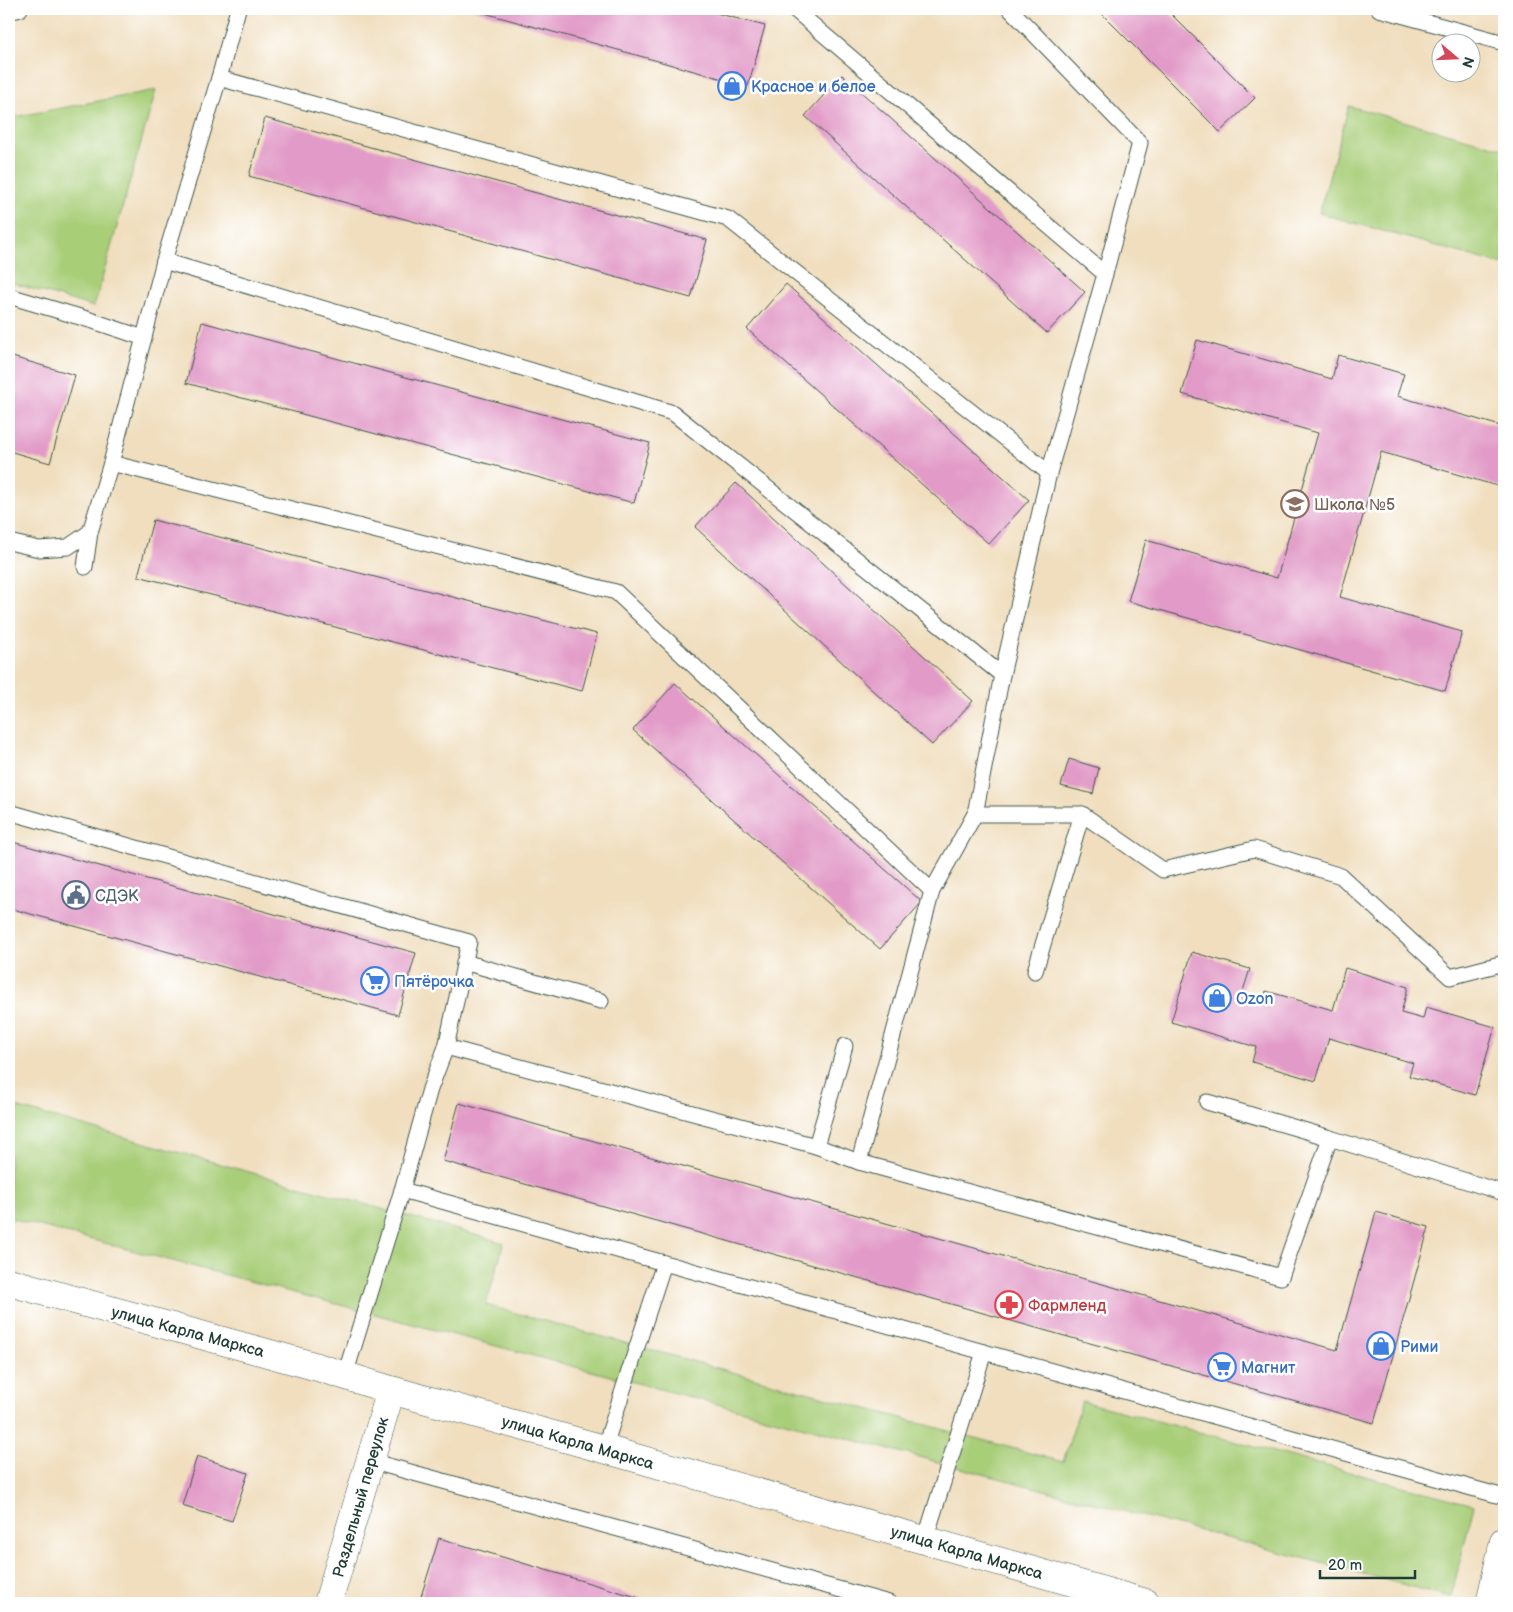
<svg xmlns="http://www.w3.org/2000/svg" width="1513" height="1612" viewBox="0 0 1513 1612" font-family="'Balsamiq Sans',sans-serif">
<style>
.green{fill:#a8ce78;stroke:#648656}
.building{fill:#e29bc8}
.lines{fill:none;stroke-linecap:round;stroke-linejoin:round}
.service-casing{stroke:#3e5549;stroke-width:17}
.minor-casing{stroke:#3e5549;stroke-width:29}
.tertiary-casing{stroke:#3e5549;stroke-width:29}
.service{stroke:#fff;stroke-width:15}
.minor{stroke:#fff;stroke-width:28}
.tertiary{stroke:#fff;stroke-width:28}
.labels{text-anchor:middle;stroke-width:5;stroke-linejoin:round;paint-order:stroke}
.shop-label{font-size:16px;fill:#366cbe;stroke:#fff;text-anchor:start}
.education-label{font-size:16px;fill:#785e54;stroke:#fff;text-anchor:start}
.service-label{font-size:16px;fill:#4e5e75;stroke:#fff;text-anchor:start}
.health-label{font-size:16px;fill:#be3a42;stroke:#fff;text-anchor:start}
.street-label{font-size:16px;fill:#1f3d34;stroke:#fff}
</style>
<rect width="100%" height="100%" fill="#fff"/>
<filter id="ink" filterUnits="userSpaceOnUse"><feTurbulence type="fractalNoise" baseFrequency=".02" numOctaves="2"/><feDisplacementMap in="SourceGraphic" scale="10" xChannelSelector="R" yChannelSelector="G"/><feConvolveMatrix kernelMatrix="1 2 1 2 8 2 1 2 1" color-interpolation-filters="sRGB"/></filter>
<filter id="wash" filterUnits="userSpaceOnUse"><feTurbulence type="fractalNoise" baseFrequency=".0096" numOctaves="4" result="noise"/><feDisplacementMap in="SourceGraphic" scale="20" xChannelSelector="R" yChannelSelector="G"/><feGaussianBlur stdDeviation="1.12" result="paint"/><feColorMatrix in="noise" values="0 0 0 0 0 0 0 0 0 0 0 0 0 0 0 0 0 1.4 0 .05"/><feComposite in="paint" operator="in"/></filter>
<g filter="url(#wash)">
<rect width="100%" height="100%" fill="#f0debe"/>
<!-- green -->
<g class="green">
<polygon points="156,90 94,307 9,282 9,118"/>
<polygon points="1349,106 1504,149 1504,265 1319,213"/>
<polygon points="9,1105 504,1243 486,1305 1063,1462 1082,1401 1474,1505 1451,1597 9,1218"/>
</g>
<g id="blocks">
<!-- building -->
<g class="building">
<polygon points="470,9 701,9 765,26 748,86"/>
<polygon points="1097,9 1166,9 1255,98 1220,132"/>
<polygon points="842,75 1085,292 1047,333 805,116"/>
<polygon points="265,118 707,240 691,298 249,176"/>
<polygon points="786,284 1029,500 989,544 747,329"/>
<polygon points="202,322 650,443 634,503 186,383"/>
<polygon points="1197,340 1332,379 1338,355 1404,374 1397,396 1504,427 1504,488 1381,452 1340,597 1462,632 1445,691 1128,601 1146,540 1277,578 1318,433 1182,394"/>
<polygon points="9,356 75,375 50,463 9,451"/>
<polygon points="736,483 973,701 932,745 695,527"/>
<polygon points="153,520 597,634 582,691 138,576"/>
<polygon points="675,683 922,902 880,949 633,730"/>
<polygon points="1069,759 1099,768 1093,794 1061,786"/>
<polygon points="9,841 416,953 398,1015 9,908"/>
<polygon points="1192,952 1250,969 1242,994 1264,1000 1266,991 1333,1010 1345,968 1408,987 1401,1013 1423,1019 1426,1007 1495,1027 1475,1095 1409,1076 1413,1063 1329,1038 1316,1081 1252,1062 1256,1047 1171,1022"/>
<polygon points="459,1103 1337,1350 1376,1212 1429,1227 1374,1423 443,1161"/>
<polygon points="197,1456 248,1473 232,1521 182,1506"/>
<polygon points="439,1538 656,1603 419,1603"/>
</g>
</g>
</g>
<g filter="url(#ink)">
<use href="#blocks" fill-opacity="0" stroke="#3e5549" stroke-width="1"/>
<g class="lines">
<defs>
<g id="service">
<polyline points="794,9 1105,274"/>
<polyline points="1379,9 1504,43"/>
<polyline points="9,12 20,9"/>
<polyline points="219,78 728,219 1049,473"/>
<polyline points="164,261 673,413 1002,675"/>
<polyline points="9,296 90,320 144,338"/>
<polyline points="111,463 616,592 932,891"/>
<polyline points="9,542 39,549 68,547 90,532 111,463 164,261 219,78 238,9"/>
<polyline points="85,567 90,532"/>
<polyline points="9,812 469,942 446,1047"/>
<polyline points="975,814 1082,814 1163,870 1254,849 1341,876 1450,977 1504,963"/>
<polyline points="464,962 601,1001"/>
<polyline points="1035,971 1082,814"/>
<polyline points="1207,1102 1330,1138"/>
<polyline points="816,1146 845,1046"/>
<polyline points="859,1162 932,891 975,814 1002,675 1049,473 1105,274 1140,143 1010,9"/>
<polyline points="402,1190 1504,1497"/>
<polyline points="345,1375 402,1190 430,1089 446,1047 816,1146 859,1162 1281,1277 1330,1138 1504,1193"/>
<polyline points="604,1449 664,1263"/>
<polyline points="370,1461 889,1603"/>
<polyline points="925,1540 984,1352"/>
</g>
<g id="minor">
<polyline points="328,1603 391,1390"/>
<polyline points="1490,1603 1504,1541"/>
</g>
<polyline id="tertiary" points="9,1282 314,1366 391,1390 604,1449 1146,1603"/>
</defs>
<!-- service casing -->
<use href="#service" class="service-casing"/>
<!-- minor casing -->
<use href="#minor" class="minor-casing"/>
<!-- tertiary casing -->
<use href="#tertiary" class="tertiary-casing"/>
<!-- service -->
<use href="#service" class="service"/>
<!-- minor -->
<use href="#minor" class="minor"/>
<!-- tertiary -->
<use href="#tertiary" class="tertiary"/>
</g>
</g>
<!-- icons -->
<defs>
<symbol id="shop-ring" viewBox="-11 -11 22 22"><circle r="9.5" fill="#fff" stroke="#3f7fe0" stroke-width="1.5"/><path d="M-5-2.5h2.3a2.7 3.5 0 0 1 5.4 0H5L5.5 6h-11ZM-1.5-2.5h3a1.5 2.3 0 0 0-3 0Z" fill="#3f7fe0"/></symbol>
<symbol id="school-ring" viewBox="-11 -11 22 22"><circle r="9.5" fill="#fff" stroke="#8d6e63" stroke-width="1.5"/><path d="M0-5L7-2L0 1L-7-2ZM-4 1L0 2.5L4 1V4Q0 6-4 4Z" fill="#8d6e63"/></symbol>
<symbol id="civic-ring" viewBox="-11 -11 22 22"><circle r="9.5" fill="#fff" stroke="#5c6f8a" stroke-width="1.5"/><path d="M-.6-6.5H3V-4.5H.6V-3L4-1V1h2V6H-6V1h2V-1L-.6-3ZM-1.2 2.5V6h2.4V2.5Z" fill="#5c6f8a"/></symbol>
<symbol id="supermarket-ring" viewBox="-11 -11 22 22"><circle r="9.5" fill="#fff" stroke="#3f7fe0" stroke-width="1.5"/><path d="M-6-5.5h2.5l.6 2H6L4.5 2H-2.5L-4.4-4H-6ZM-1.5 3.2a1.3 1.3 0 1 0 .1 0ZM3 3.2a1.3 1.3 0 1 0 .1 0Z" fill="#3f7fe0"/></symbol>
<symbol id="pharmacy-ring" viewBox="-11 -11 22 22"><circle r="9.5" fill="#fff" stroke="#e0444e" stroke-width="1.5"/><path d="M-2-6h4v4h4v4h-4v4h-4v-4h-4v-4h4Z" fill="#e0444e"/></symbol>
</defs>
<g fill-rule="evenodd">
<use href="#shop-ring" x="716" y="70" width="32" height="32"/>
<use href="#school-ring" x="1279" y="488" width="32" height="32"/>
<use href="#civic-ring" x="60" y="879" width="32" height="32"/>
<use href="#supermarket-ring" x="359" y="965" width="32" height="32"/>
<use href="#shop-ring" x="1201" y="982" width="32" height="32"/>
<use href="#pharmacy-ring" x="993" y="1289" width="32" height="32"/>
<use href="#shop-ring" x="1365" y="1330" width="32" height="32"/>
<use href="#supermarket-ring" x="1206" y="1351" width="32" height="32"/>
</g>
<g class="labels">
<!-- shop labels -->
<g class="shop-label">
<text x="751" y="92">Красное и белое</text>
<text x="394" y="987">Пятёрочка</text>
<text x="1236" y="1004">Ozon</text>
<text x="1400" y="1352">Рими</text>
<text x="1241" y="1373">Магнит</text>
</g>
<!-- education labels -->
<g class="education-label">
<text x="1314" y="510">Школа №5</text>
</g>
<!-- service labels -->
<g class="service-label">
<text x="95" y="901">СДЭК</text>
</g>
<!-- health labels -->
<g class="health-label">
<text x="1028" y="1311">Фармленд</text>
</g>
<!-- street labels -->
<g class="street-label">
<text transform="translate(188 1331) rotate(15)" y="6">улица Карла Маркса</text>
<text transform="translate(578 1442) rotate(16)" y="6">улица Карла Маркса</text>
<text transform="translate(360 1497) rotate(-74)" y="6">Раздельный переулок</text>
<text transform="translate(967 1552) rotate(16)" y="6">улица Карла Маркса</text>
</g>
</g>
<!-- margin -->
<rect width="1513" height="1612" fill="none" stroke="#fff" stroke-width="30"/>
<!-- north arrow -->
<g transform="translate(1456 58) rotate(109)"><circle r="24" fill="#ffffff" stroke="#a5b1ae"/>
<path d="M0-4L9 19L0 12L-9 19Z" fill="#d1495b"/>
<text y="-8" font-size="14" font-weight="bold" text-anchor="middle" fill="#1f3d34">N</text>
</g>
<!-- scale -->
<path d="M1320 1570v8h95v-8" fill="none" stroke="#1f3d34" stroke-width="2.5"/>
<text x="1328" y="1570" font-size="15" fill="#1f3d34" stroke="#ffffff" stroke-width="4" paint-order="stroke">20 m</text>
</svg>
